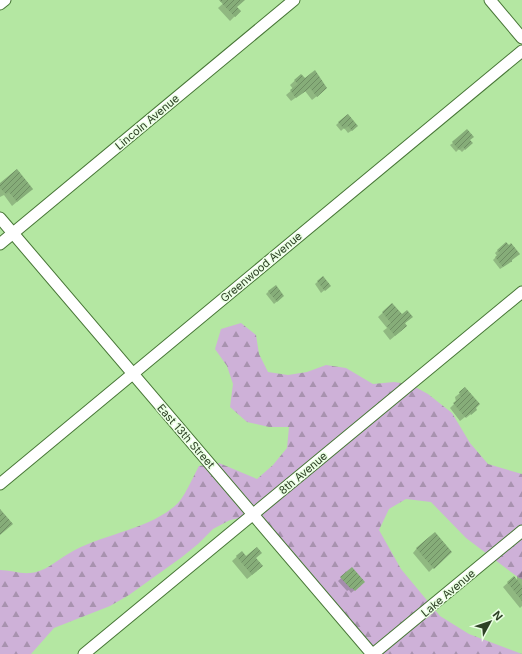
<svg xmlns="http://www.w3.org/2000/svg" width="522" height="654" viewBox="0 0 522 654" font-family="Inter,sans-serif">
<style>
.forest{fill:url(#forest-firs)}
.shadow{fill:#0003}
.building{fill:url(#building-hatch)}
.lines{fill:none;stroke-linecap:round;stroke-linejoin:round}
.minor-casing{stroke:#477636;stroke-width:13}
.minor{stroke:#fff;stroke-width:11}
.labels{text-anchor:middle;stroke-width:3;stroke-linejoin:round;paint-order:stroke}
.street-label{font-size:11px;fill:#2d4125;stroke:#eaffe3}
</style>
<defs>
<pattern id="forest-firs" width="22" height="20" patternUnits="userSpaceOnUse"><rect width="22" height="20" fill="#ceb1d8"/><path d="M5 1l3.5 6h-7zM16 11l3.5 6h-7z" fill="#a892af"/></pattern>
<pattern id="building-hatch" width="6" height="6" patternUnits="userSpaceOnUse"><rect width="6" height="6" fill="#86ad79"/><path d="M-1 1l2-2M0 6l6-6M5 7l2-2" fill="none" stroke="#6e8e63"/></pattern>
</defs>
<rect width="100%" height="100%" fill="#b4e7a2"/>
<!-- forest -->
<path class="forest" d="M241 323 256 335 259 354 268 372 288 375 307 372 326 365 346 368 373 384 394 382 408 384 417 388 428 394 452 413 470 443 488 464 522 474V579L519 578 466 538 431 502 406 499 389 509 379 530 401 569 440 616 469 634 522 654H371L249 516 230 520 213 529 198 544 182 557 129 595 110 606 54 628 31 654H0V570C9 570 22 574 30 573 45 572 56 561 68 554 102 533 149 531 178 503 185 496 194 475 199 466L219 463 257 479 273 465 287 448 289 427H269L247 422 230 407 233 384 227 366 215 349 221 329Z"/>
<!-- shadow -->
<g class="shadow">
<polygon points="227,0 244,0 236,7 240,11 230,21 218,8"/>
<polygon points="301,75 322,92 312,100 305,91 291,101 286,95 293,89 290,85"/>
<polygon points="347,115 354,129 348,133 344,128 341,131 336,125"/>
<polygon points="469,140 471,143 462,152 459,149 456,152 450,145 453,143"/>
<polygon points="0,185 32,189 12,206 4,195 0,197"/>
<polygon points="509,246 511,262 500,269 493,260 497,256 495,253 498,250"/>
<polygon points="323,277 327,288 321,293 315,284"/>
<polygon points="269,291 280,299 274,304 266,294"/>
<polygon points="392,304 402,316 411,317 404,324 402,330 390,340 383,331 387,328 378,317"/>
<polygon points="460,393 471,414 466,418 465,417 460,421 450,408 456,402 455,397"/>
<polygon points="417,548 450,552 429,572 413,553"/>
<polygon points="242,552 246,557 255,558 257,571 247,579 232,561"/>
<polygon points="352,568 361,585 351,593 349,590 347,591 338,581"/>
<polygon points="522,571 522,606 520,608 503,587 514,577 517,581 517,576"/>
</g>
<!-- building -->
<g class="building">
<polygon points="219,0 245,0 237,7 241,11 235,17"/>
<polygon points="315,70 327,88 317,97 310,88 296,98 290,90 298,84 294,80 301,74 305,78"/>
<polygon points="348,114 358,126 352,131 348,126 344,129 338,122"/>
<polygon points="467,129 474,137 470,140 473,143 465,150 463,147 459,150 452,142"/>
<polygon points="17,169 33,189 17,202 9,192 6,194 0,188 0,183"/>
<polygon points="506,242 509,245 511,243 520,254 512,260 512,262 510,262 503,267 495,257 500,253 497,250"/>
<polygon points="323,276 331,286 325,291 317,281"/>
<polygon points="276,285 284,296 277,302 268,291"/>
<polygon points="392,303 402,314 407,310 413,317 405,323 407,326 395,336 387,326 391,323 382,312"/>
<polygon points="465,387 480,404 476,408 477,410 471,415 470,413 465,417 453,403 461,397 459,395 460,394 459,392"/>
<polygon points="0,509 13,524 0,535"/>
<polygon points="435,532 452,552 434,569 416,548"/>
<polygon points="257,547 262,553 256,558 263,566 252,575 236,556 242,551 246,556"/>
<polygon points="352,567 365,582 355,591 352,588 351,589 340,577"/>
<polygon points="514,576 522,586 522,601 507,582"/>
</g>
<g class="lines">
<defs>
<g id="minor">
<polyline points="490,0 522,38"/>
<polyline points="0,4 5,0"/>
<polyline points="0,218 372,654"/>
<polyline points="0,244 294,0"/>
<polyline points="0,484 522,51"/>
<polyline points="84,654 522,292"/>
<polyline points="373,654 522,531"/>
</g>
</defs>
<!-- minor casing -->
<use href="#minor" class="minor-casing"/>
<!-- minor -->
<use href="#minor" class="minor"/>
</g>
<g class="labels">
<!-- street labels -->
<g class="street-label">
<text transform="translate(147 122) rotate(-40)" y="4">Lincoln Avenue</text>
<text transform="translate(261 267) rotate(-40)" y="4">Greenwood Avenue</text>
<text transform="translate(186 436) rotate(49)" y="4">East 13th Street</text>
<text transform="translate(303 473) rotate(-40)" y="4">8th Avenue</text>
<text transform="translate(448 593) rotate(-40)" y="4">Lake Avenue</text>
</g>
</g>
<!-- north arrow -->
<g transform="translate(490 622) rotate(50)" stroke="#eaffe3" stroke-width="3" paint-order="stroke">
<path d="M0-3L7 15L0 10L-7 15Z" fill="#2d4125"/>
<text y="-6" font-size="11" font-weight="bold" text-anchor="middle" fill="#2d4125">N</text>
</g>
</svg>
